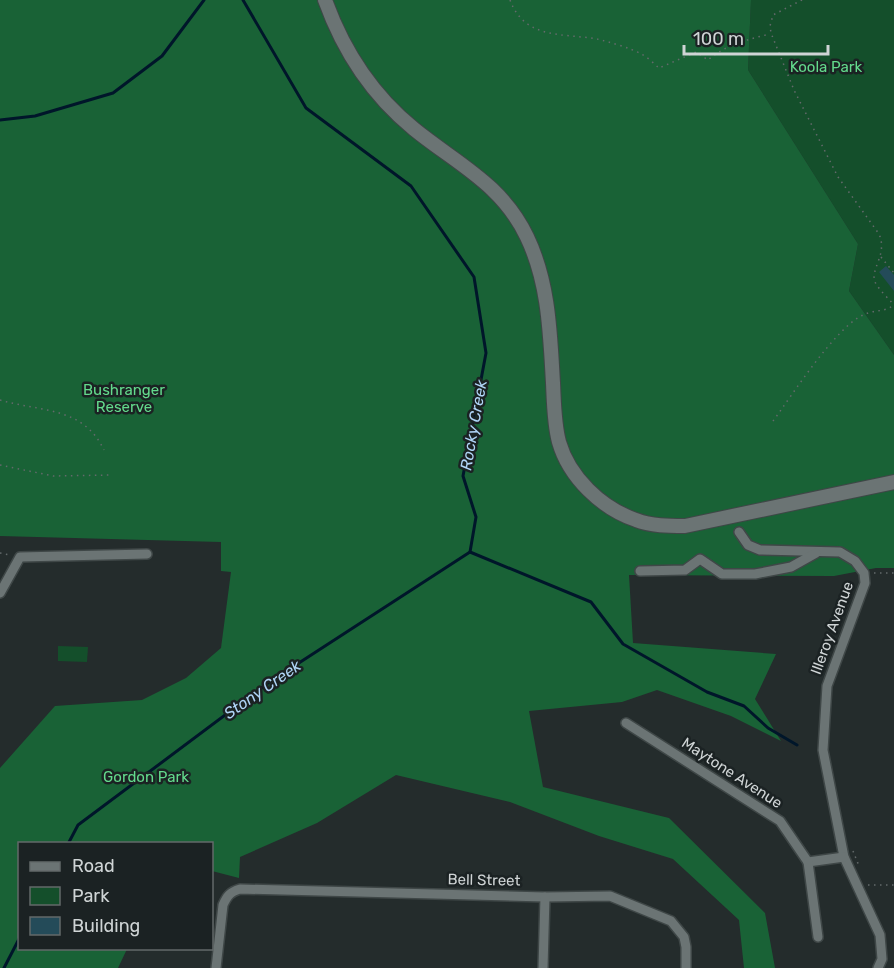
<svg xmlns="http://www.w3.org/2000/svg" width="894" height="968" viewBox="0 0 894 968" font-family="Rubik,sans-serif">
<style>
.green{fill:#144f2b}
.forest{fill:#196236}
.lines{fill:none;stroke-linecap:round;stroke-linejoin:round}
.stream{stroke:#00162a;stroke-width:3}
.building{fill:#244b59}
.minor-casing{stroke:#3f4747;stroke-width:12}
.secondary-casing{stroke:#3f4747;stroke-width:16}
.path{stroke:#636a6b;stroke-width:1.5;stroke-dasharray:1.5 4.5;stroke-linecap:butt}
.minor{stroke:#6b7474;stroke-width:9}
.secondary{stroke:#6b7474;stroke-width:14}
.labels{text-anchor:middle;stroke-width:5;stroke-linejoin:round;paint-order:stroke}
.park-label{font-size:15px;fill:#63da8c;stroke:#1b2223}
.street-label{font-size:15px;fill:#cfd4d5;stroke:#1b2223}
.water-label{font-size:16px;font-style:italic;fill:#afd4f6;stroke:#1b2223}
</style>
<rect width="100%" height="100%" fill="#242c2c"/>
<!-- green -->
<g class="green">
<polygon points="751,0 894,0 894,355 849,291 858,244 748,70"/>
<polygon points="58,646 88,647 87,662 58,661"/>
</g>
<!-- forest -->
<polygon class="forest" points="0,0 751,0 748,70 858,244 849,291 894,355 894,568 876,568 834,576 629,575 633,643 776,654 755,699 781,741 731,716 657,690 622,702 529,711 543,787 669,818 765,913 775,968 744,968 739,920 673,859 599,836 510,802 396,775 317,823 240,857 239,878 212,871 212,844 20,844 20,948 127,949 118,968 0,968 0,768 55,706 142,700 186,678 221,648 231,572 221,571 221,542 0,536"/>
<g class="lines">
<!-- stream -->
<g class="stream">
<polyline points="243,0 306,108 411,186 474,277 486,353 463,476 476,517 470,552 591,602 623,644 707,692 744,706 768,728 797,745"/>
<polyline points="0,120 35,116 113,93 162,56 204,0"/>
<polyline points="68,844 78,825 268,683 470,552"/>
<polyline points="4,968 20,937"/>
</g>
</g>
<!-- building -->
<polygon class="building" points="886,266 894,275 894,291 879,272"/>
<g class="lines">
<defs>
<g id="minor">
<polyline points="739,532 748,545 760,550 840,552 855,561 864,573 865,583 827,686 823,750 844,857 880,935 882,959 878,968"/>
<polyline points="640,571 685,570 700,559 722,574 755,574 791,567 816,553"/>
<polyline points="0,593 20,557 147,554"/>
<polyline points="626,723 780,821 808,862 844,857"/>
<polyline points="808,862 818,937"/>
<path d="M216 968 223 905C227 896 230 892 240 889L545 897 610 896 671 921 684 937 686 947V968"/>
<polyline points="543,968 545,897"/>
</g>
<path id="secondary" d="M325 0C343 50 372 95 414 129 457 164 502 184 527 237 549 283 550 333 553 383 554 403 554 423 559 442 569 477 601 508 636 520 651 526 669 526 685 526L894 482"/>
</defs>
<!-- minor casing -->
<use href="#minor" class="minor-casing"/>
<!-- secondary casing -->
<use href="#secondary" class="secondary-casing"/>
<!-- path -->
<g class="path">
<path d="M510 0C525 40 563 33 597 39 609 42 631 48 641 54 648 57 654 64 659 68L696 52 708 60C725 45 749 39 770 34"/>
<path d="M802 0 773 15 770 26 771 33 794 90 838 177 879 234C888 254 870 269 875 282 879 290 888 298 894 305"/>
<polyline points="881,257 894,273"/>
<path d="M0 400C40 412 83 406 104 450"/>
<path d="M773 421C793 394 835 328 863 315 875 309 883 313 894 305"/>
<polyline points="0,465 53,476 111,475"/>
<polyline points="0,553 10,555"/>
<polyline points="874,573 894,573"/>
<polyline points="853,851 859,866"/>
<polyline points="868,885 894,885"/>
</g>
<!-- minor -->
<use href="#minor" class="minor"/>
<!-- secondary -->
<use href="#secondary" class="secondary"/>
</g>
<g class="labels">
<!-- park labels -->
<g class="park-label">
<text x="826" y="72">Koola Park</text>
<text x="124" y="395">Bushranger<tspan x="124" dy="17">Reserve</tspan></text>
<text x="146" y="782">Gordon Park</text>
</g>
<!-- street labels -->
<g class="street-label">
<text transform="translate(832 628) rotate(-70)" y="5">Illeroy Avenue</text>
<text transform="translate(732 773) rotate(33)" y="5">Maytone Avenue</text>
<text transform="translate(484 880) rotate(1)" y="5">Bell Street</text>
</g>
<!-- water labels -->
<g class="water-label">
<text transform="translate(473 425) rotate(-80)" y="6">Rocky Creek</text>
<text transform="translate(262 689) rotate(-35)" y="6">Stony Creek</text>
</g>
</g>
<!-- legend -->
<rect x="18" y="842" width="195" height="108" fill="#1b2223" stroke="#63696a" stroke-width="1.5"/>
<rect x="30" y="862" width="30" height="9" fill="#6b7474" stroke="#63696a" stroke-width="1.5"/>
<text x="72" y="872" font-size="18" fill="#cfd4d5">Road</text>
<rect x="30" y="887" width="30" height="18" fill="#144f2b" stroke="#63696a" stroke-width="1.5"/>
<text x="72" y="902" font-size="18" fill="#cfd4d5">Park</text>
<rect x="30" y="917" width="30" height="18" fill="#244b59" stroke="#63696a" stroke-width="1.5"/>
<text x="72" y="932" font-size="18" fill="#cfd4d5">Building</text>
<!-- scale -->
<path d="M684 45v9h144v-9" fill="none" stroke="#cfd4d5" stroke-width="3"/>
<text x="693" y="45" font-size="18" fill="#cfd4d5" stroke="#1b2223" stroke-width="4.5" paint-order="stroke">100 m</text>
</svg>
